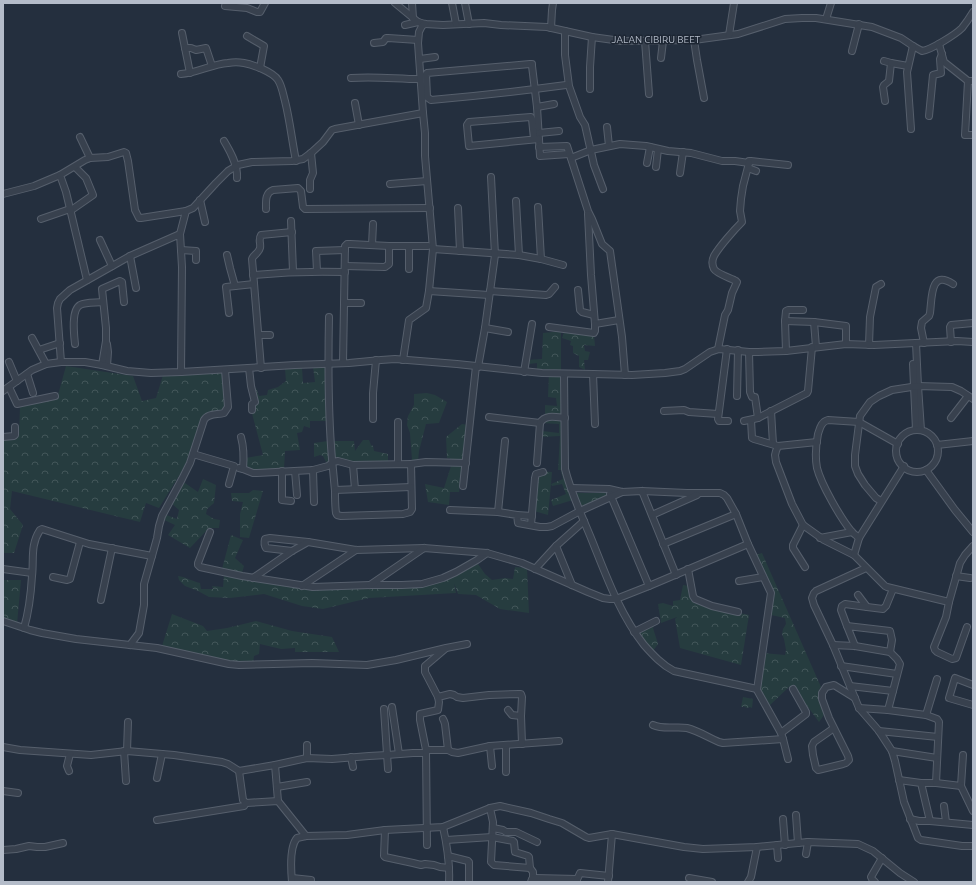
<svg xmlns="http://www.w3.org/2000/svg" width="976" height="885" viewBox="0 0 976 885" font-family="Ubuntu,sans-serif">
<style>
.forest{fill:url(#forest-crowns)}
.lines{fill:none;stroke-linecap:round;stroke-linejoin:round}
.minor-casing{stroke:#565f6c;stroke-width:8}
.minor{stroke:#38414e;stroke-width:6}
.labels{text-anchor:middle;stroke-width:3;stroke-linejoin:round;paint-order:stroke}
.street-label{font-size:10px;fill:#b4bcc9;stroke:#1d2633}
</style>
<defs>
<pattern id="forest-crowns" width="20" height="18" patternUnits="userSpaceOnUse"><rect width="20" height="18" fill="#263c3f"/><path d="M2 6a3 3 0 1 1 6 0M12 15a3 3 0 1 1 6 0" fill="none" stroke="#435659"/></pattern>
</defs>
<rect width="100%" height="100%" fill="#242f3e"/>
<!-- forest -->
<g class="forest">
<polygon points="561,331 561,370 537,369 537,363 529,364 527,360 542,359 543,333"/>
<polygon points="564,332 594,335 595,346 584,345 585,351 590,352 588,360 584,360 585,370 579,367 579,356 573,353 573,346 570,345 571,341 562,338"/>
<polygon points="66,366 133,376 142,401 156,398 164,372 221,370 227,403 227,410 209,415 182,471 159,508 146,503 140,522 12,491 10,509 23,525 14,553 3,553 3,438 19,436 20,406 58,395"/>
<polygon points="325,366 327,421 310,421 310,428 304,426 302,432 297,433 300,450 285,451 284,469 257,471 248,468 245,458 263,455 250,406 255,401 252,389 256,388 259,396 267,395 268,390 278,387 286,381 285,369 302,368 303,383 315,382 313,367"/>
<polygon points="549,372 563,372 563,415 545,414 545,405 557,406 556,398 548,397"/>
<polygon points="427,393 435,395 447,402 439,423 426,424 419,451 418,461 412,460 410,433 407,425 408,416 414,405 414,394"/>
<polygon points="543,419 564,420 563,470 558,470 560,436 541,437 542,431 559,433 559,424 542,423"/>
<polygon points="462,424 468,425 459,492 450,492 449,505 428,502 425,484 444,488 451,466 450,458 447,458 446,437"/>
<polygon points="363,440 369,440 371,445 373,446 374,451 388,454 388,463 353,463 344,459 335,460 331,441 354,441 355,451"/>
<polygon points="328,441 330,461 326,462 323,456 320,455 314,457 314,443"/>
<polygon points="535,471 552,472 551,484 563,479 561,471 564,471 573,500 553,506 551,500 566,494 562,484 552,486 551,484 548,515 534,511"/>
<polygon points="203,479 216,485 214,503 207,509 206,514 214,519 220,520 219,528 209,528 190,548 168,535 175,525 162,519 164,514 177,519 179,510 170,502 182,481 198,492"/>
<polygon points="253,490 263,491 249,538 240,537 240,514 243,502 232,501 231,493 249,493"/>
<polygon points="576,493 605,493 609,498 582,506"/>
<polygon points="231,535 243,540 235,558 244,566 242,573 222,569"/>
<polygon points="762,553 821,687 819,690 824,715 819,722 794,688 790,686 769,706 757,689 763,653 785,655 786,650 784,639 782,634 783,629 786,624 785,618 771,615 774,596 755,555"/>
<path d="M478 564 485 574 492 580 505 578 513 579 515 567 527 568 529 613 500 609 476 595 458 594 454 583 456 593 369 598 323 609 302 606 264 594 230 598 209 597 198 591 185 586 179 580 178 576C186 577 192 581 200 583L201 589H213L212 586 223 587 224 575 323 588 387 586 453 577Z"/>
<polygon points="3,580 21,580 17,624 3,620"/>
<polygon points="683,585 690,586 695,601 710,607 749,615 741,665 680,648 675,619 677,617 661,623 658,604 663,603 673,606 673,601 680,600"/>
<polygon points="172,614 203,626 207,631 227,628 256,621 292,631 332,637 339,652 295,652 295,648 281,649 260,644 259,654 254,656 253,663 233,665 162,646"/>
<polygon points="655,624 653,628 658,644 653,651 636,633"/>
<polygon points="743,697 753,699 752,708 750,707 747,708 743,706 743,707 741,707"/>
</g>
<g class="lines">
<defs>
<g id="minor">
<path d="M395 3 418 22 425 24 443 25 484 23 501 25 547 27 592 37 621 41 694 40 738 34 785 19 802 18H816L872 27 901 38 913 46 922 51C931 50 956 34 962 28 966 23 970 17 973 12"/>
<polyline points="412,3 413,18"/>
<polyline points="452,3 456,24"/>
<polyline points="465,3 469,24"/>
<polyline points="225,6 247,8 257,12 260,12 265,3"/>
<polyline points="826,19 831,3"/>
<polyline points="405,25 418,22"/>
<polyline points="551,28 552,10 553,3"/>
<polyline points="565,31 565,55 569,86 580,117 585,125 594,165 603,189"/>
<polyline points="182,33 190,73"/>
<polyline points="729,35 734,3"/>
<polyline points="247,36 264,46 260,68"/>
<polyline points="694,40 697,60 704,98"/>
<polyline points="645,41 649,94"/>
<polyline points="374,43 383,42 386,38 388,38 418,40"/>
<polyline points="939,44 944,62 968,81 973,81"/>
<polyline points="185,48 191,48 196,50 206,48 212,66"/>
<polyline points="852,51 859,24"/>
<polyline points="661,58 663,41"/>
<polyline points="420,59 435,57"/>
<polyline points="884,61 891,63 889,81 884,85 883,87 885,101"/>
<polyline points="891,63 908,66"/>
<path d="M181 74C197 73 212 64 228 63 233 62 239 62 244 63 254 65 273 72 278 80 282 86 283 94 285 101 290 121 292 141 296 161"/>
<path d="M351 78C375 76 397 79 420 79"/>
<polyline points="968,81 965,135 973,135"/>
<path d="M566 85C521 91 476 96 431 100L427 97 426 74 427 73 530 64H532V66L537 107 540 156 569 154"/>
<polyline points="590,89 590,67 592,37"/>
<polyline points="355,103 359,125"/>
<polyline points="537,107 554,104"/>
<polyline points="929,116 933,75 941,73 940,59 942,54"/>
<polyline points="607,127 609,146"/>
<polyline points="911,129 907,72 913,46"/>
<polyline points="539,133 559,131"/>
<polyline points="80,137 90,158"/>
<polyline points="534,139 532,119 531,117 469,122 467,125 469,146 539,139"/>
<path d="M224 141C230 151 238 165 237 178"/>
<polyline points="539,147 567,146 588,211 592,219 602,244 610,251 622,337 625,375"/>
<polyline points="571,158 591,150 620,144 646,146 668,151 691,153 722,161 735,161 749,163 749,161 751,161 788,165"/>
<polyline points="647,163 650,147"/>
<polyline points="656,167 658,149"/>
<polyline points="748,168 756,171"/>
<polyline points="680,173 683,152"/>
<polyline points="390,184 427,181"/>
<polyline points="310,189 310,180 313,173 311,153"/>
<polyline points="3,194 34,186 60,175"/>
<polyline points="200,200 205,222"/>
<polyline points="516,201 519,255"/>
<polyline points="538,207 541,259"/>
<polyline points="458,208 460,251"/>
<path d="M266 209C266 201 265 193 273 190L298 188 301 191 303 207 305 209 430 208"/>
<polyline points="70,211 93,195 86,178 75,167"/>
<polyline points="588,214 591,275 595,324 619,320"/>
<polyline points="41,219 70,209"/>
<polyline points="291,221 293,271"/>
<polyline points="180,234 186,211"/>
<polyline points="100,240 112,266"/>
<polyline points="372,245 373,224"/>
<polyline points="433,249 519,255 541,259 563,265"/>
<polyline points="181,250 196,251 196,260"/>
<polyline points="227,255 230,268 235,286"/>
<polyline points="130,256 136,288"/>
<polyline points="345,266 385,267 389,264 389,246"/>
<polyline points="409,269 409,246"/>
<polyline points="317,271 316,251 345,250"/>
<path d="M253 275C284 272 314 271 345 272"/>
<polyline points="87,280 66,192 60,175 85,160 90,158 108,157 124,152 126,153 128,161 135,210 139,218 141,218 186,211 193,208 216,183 228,171 238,165 252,162 292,161 303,159 311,153 323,142 332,130 335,129 423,113"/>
<polyline points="578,290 580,310 582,312 594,315"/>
<polyline points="429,291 489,295"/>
<polyline points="490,291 546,295 549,294 555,287"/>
<polyline points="344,303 361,303"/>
<polyline points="229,313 226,287 254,284"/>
<polyline points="785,321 814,322 846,326 846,344"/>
<polyline points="814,322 816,347"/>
<polyline points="549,327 594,333 595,331 595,324"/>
<polyline points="485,328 508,332"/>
<polyline points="259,335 270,335"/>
<polyline points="32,338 46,364"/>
<polyline points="951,342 950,327 951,325 973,323"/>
<polyline points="916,343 918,386 921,430"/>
<path d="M924 343 921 328 922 322 929 316 930 313C932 298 930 269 953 284"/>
<path d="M75 344C74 335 71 310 80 305 86 302 96 303 103 302"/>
<polyline points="107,344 108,352 107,366"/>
<polyline points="869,345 870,317 876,287 881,284"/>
<path d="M718 349 725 315 728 310 732 293 737 282 736 281C731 278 717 274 714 269 712 265 712 260 714 256 719 247 734 230 742 222L740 211 741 199 743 186 749 163"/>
<polyline points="727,349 718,419 719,421 728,421"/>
<polyline points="39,350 60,343"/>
<polyline points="786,351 785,321 786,311 788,310 803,310"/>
<polyline points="749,352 750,392 752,397 755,397 758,418"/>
<polyline points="403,360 409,320 426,308 429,291 433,249 425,156 425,133 423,113 418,43 419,32 422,26 425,24"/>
<polyline points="9,362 17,381"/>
<polyline points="61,362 57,308 58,303 60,299 70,290 130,256 180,234 182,267 181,372"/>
<polyline points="343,363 345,246 347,244 350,244 389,246 428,246"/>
<polyline points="913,364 916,430"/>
<polyline points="102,365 106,341 106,328 102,289 120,281 122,282 124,302"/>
<polyline points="478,367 485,328 495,255 491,177"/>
<polyline points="249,368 251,386 255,402 252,404 252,410"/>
<path d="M261 368 252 259C253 255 259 253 260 248 261 243 258 240 261 235L292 232"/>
<polyline points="524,372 532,324"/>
<polyline points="27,374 33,393"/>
<path d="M564 374 565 469C571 493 582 516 591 538 606 575 619 613 644 645 653 655 662 665 674 671L757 689"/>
<polyline points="593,374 595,424"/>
<polyline points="9,387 17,404 55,396"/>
<polyline points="3,391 32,370 46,364 61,362 85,362 102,365 127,371 151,373 181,372 295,365 349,363 381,360 395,359 457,364 542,373 593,374 632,375 665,373 680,371 685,369 710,352 719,349 749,352 758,352 786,351 846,344 874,345 957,341 973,342"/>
<polyline points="737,396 738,350"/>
<polyline points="664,411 684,410 689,412 718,414"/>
<polyline points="771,411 773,444"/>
<polyline points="489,417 540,423"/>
<polyline points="951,418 968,396"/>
<polyline points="373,419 373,393 376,360"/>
<polyline points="751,420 752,438 754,439 778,446"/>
<polyline points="744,421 758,418 807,393 808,391 812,347"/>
<circle cx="917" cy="451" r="21"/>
<polyline points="3,437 14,436 15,435 15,427"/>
<polyline points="817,442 778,446 776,451 775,455 776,462 792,504 803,525 824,540 854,555 885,586 887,587 949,602"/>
<polyline points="937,445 973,441"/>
<polyline points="193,454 234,466 229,484"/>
<path d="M537 463 540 423C545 414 556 417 565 418"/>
<polyline points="398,464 398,422"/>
<polyline points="411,464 426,462 466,463"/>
<polyline points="353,465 355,489"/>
<path d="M239 468 243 469C244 458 244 448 241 437"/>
<path d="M243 469 253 473H257L313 470 328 466 333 462 338 461 353 465 411 464 412 509 410 512 403 514 341 516 337 515 336 513C335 506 335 498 335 491 334 480 333 470 332 459 328 412 328 364 329 317"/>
<polyline points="313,470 314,502"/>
<polyline points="926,470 955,510 973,532"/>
<polyline points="282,471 282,500 291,501"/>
<polyline points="295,471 297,495"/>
<polyline points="463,486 476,366"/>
<polyline points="571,488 609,489 622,492 642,491 687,493 720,493 724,495 727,498 736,514 748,544 771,593 757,690 781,733 783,739"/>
<polyline points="335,490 411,487"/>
<polyline points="642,491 676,575"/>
<polyline points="610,494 649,586"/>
<polyline points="881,501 876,498 865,485 858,474 855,466 855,455 860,416 870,402 879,396 892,390 918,386 952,387 961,391 973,399"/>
<polyline points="450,510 498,512 517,515 518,523 540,527 547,527 552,526 580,511 622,492"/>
<polyline points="498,512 505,441"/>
<polyline points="517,515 532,516"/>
<polyline points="652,515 697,495"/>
<polyline points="531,525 535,478 536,474 543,472"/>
<polyline points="803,525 793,545 793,548 805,567"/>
<polyline points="210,532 198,563 198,565 200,567 242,576 313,587 370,585 402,585 422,584 443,578 456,572 477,560 487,553"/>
<polyline points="820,538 852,532"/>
<path d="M859 538C857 536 854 534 852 532 841 519 821 484 817 468 815 457 816 444 818 434 820 428 821 422 828 420L859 422 898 444"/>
<polyline points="663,544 736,514"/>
<path d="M292 551 266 548C264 545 264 543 265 539L270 538 308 542"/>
<polyline points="854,555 859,538 904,466"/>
<polyline points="866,568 816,591 814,593 812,598 814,605 833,645 859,708 879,731 892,751 895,761 904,802 918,838 921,840 962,846 973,846"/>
<polyline points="3,569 32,573"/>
<polyline points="535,569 556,546"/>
<polyline points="688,569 693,596 695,599 712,606 738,612"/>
<polyline points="956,576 970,578"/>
<polyline points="53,577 67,580 70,579 80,542"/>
<polyline points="253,578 292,551 308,542 356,550 424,548 487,553 522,563 588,592 603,598 610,599 616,599 649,586 748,544"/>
<polyline points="739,581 763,577"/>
<polyline points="370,585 424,548"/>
<polyline points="572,585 556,546 584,521"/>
<polyline points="302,586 356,550"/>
<polyline points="858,595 867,607 883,609 886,606 893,589"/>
<polyline points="101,600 112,548"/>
<polyline points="3,621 30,630 42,633 76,639 157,648 229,664 239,665 312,663 367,665 396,660 446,648 467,644"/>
<polyline points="847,626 841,610 842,606 845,604 867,607"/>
<polyline points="967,627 956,658 952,659 937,652 935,650 934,647 946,617 949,602 960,563 965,555 973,546"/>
<path d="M24 628C29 611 31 593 32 576 34 560 30 545 40 530L42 529 89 544 152 556 157 538 159 526 162 516 182 479 190 463 204 420C208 413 217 415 224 413L228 407 225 370"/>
<polyline points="634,632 656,621"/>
<polyline points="130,645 139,633 144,605 144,584 152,556"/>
<polyline points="833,645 855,646 890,652 897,659 900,664 893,691"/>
<polyline points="855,646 847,626 890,631 892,640 890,652"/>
<polyline points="841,666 897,674"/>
<polyline points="973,685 955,678 949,698 973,705"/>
<polyline points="850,686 893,691 888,710"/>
<polyline points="438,697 425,672 425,666 445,649"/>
<polyline points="392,707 399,754"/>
<polyline points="859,708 888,710 926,715 937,719 939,722 936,783 921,783"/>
<polyline points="384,709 388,769"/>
<polyline points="508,710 512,715 521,716"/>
<polyline points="926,715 937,679"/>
<polyline points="443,719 444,721 445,724 448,750"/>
<path d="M653 725C664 730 676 726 687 728 699 731 709 738 719 742L723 743 783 739 788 759"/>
<polyline points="834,728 814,742 812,746 813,755 816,768 818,770 843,764 846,763 849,760 848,756 829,718 822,699 822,693 826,687 834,685 855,698"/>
<polyline points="879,731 938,737"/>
<polyline points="781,733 806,714 806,712 793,689"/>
<polyline points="307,745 307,758"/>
<polyline points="506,745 506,772"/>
<polyline points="490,746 492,766"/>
<polyline points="3,747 20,750 91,755 127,751 174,755 222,762 228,764 239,771 275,765 307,758 332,759 369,756 387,755 413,753 426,753"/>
<polyline points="426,750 448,750 452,752 458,753 490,746 559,741"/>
<polyline points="124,751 126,781"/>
<polyline points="127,751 128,722"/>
<polyline points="892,751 937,758"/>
<polyline points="963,755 961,786 973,811"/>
<polyline points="351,757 353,767"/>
<polyline points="275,765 278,801"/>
<polyline points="69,771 67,766 70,754"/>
<polyline points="239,771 243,800 246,803 278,801 306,836"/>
<polyline points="157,778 162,754"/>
<polyline points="899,780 921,783 930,821"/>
<polyline points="936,783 961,786"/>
<polyline points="277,787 307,782"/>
<polyline points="3,791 18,793"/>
<polyline points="944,806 946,822"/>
<polyline points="490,808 493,822 491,862 494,865 530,868 533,872 533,878"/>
<polyline points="796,815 798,843"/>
<polyline points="783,819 785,845"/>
<polyline points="910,819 919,821 930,821 973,825"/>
<polyline points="157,820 244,806 246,803"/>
<path d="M443 827C447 845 450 864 449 882"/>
<polyline points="493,828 503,830 506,832 516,832 537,842"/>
<polyline points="385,830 384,856 385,857 413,863 421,865 425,864 434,865 440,867 449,868"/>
<polyline points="446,840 492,837 513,841 514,842 515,852 528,856 529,857 530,868"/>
<polyline points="427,845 426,750 420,720 420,714 438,710 439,702 438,697 450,694 454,695 457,697 463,698 489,695 519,694 521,694 522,697 521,716 522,744"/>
<polyline points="777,845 778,858"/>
<polyline points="3,850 16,849 29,846 37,847 45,847 63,843"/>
<polyline points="806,854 808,842"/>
<polyline points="448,856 468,861 469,862 469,882"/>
<polyline points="292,878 311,880"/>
<polyline points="689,878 712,882"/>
<path d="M292 882C291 871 289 847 297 838L306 836 347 835 385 830 443 827 490 808 500 806 531 813 549 819 562 823 586 837 589 838 612 834 684 847 703 849 757 847 808 842 858 844 873 851 900 873 914 882"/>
<polyline points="531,882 532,879 535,878 577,879"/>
<polyline points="576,882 580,873 609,876"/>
<polyline points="608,882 612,834"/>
<polyline points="748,882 751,877 757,847"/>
<polyline points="875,882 872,879 871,877 882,858"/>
</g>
</defs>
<!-- minor casing -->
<use href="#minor" class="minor-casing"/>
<!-- minor -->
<use href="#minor" class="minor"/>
</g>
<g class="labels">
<!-- street labels -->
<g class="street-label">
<text x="656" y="43">JALAN CIBIRU BEET</text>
</g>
</g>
<!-- border -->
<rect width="976" height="885" fill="none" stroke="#b4bcc9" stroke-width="8"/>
</svg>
